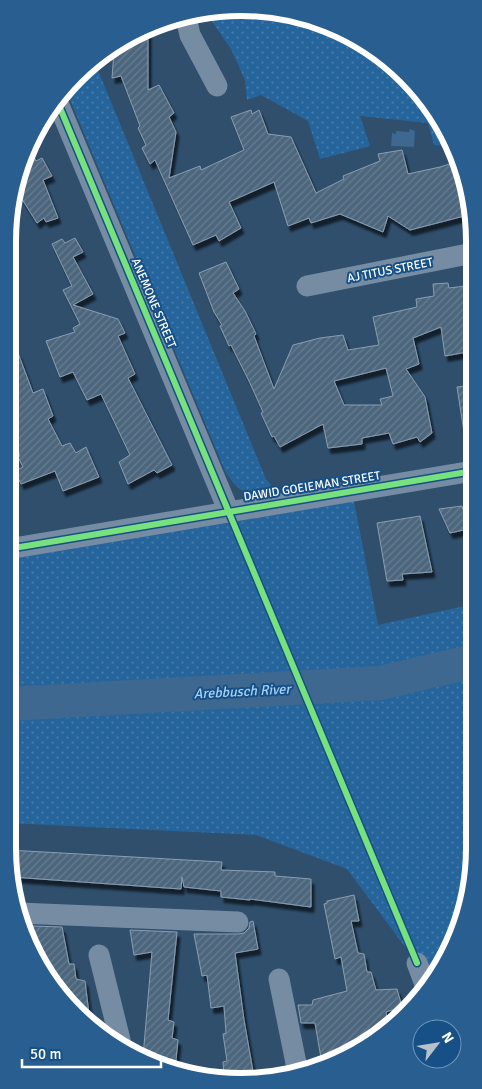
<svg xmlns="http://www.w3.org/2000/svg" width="482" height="1089" viewBox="0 0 482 1089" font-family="Signika,sans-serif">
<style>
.grass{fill:url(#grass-dots)}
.water{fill:#3e688f}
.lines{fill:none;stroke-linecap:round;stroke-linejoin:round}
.river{stroke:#3e688f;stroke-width:34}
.building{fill:url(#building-hatch);stroke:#8a9eb0;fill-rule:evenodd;filter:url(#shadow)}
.minor{stroke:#768ca3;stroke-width:21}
.cycleway-casing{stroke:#165086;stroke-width:9}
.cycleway{stroke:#77e17e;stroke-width:6}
.labels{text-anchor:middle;stroke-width:4;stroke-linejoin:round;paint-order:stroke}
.street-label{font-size:12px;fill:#fff;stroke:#165086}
.water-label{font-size:14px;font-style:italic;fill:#a6d1f5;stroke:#165086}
.rim{fill:none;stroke:#fff;stroke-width:6}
</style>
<defs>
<pattern id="grass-dots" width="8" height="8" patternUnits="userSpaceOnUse" patternTransform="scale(1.25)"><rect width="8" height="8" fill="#26659c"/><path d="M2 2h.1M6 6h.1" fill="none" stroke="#477cab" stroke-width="1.8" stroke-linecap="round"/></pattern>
<pattern id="building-hatch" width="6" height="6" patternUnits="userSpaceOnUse" patternTransform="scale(1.25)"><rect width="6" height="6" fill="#4c667d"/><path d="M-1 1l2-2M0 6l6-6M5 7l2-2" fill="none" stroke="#677d90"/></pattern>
<filter id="shadow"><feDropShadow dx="3" dy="5.5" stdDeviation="1" flood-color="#0009"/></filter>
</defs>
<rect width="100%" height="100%" fill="#2f4f6d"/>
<!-- grass -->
<g class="grass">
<polygon points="241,8 330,25 383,56 426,99 454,147 434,145 428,123 360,116 370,146 320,159 308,121 261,95 247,100 245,80 231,49 207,14"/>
<path d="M95 63 266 479 271 485 267 494C243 495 240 492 226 473L66 90 76 76Z"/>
<polygon points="352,491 378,625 474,604 474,848 457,937 426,987 417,963 347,869 256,835 8,823 8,549"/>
</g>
<!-- water -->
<polygon class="water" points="410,129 415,131 414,147 391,146 392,133 396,134 396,131 409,132"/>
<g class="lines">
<!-- river -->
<polyline class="river" points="8,704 380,683 474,661"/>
</g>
<!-- building -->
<g class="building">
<polygon points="148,28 148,90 159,85 174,113 169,117 176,132 169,178 200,166 201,170 244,150 231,117 251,110 252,114 259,110 268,134 291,137 316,193 344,179 343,176 380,161 378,154 402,150 408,174 440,167 459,161 472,214 410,230 388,216 383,232 340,214 311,223 309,218 288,226 274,182 229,202 241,228 219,241 216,235 193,245 155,160 150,164 142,148 146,145 138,128 140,126 121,76 112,78 114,51"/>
<polygon points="29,146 36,161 42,158 52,176 43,180 58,218 46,222 44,218 37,223 17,191 25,152"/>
<polygon points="75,238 83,252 73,257 93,294 73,305 118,319 125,333 118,336 135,374 128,378 172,465 157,473 154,470 128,484 119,462 130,455 101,394 87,400 73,372 60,377 46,341 75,332 73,328 80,324 63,290 72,286 52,244 62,239 65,243"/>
<path d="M226 262 239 289 233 293 245 311 256 334 254 336 274 389 293 345 320 338 343 335 348 350 379 345 373 317 417 307 416 299 434 296 433 284 448 283 449 288 473 285V351L445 356 441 327 413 338 419 364 406 369 425 397 432 433 420 442 417 437 393 444 389 433 362 438V444L328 448 323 424 280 447 274 436 272 437 261 413 263 412 249 381 231 345 229 346 220 326 222 325 214 312 199 273ZM386 368 393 396 380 399 382 405H344L334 381Z"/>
<polygon points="18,353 33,393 43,389 53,416 48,419 62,446 70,443 76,453 86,447 99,477 63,491 55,471 21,484 15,471 23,467 18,457 20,456 8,431 8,359"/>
<polygon points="473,385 473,431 464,432 457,387"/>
<polygon points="462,506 463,510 473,509 473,528 450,533 439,509"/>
<polygon points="420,516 432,572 402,574 403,580 387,581 377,523"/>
<polygon points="8,850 222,862 221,870 275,872 275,876 311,879 311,907 250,899 250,900 221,897 221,891 184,887 182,877 181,889 12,877"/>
<polygon points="354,895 359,921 351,921 358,953 364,954 367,972 371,972 376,990 397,989 402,1007 386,1012 388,1025 358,1050 322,1064 315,1023 301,1023 298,1005 312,1005 313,1000 347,991 341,957 335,959 324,904 327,903 327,901"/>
<polygon points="253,921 258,949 235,953 244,1020 254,1077 224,1077 223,1062 227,1061 223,1034 226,1033 224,1006 211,1008 207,975 202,976 194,934 238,934 244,933 249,928 250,922"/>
<polygon points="32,926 62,927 69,964 74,964 76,979 85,981 90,1022 65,1002 60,986 56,986 54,982 52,968 47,969 44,958 40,958 36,951"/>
<polygon points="130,930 177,932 168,1020 174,1022 172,1038 178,1040 175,1069 143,1057 152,952 134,955"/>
</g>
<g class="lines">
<!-- minor -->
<g class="minor">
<polyline points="186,18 190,35 217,86"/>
<polyline points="58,103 229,512"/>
<polyline points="307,286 473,253"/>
<polyline points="8,549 473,471"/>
<polyline points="18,913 238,922"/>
<polyline points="99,955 122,1048"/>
<polyline points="417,963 426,987"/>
<polyline points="279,979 298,1073"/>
</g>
<defs>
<g id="cycleway">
<polyline points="58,103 417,963"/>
<polyline points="8,549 473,471"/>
</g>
</defs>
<!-- cycleway casing -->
<use href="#cycleway" class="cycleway-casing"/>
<!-- cycleway -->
<use href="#cycleway" class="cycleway"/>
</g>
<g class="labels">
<!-- street labels -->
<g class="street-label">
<text transform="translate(390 270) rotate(-11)" y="4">AJ TITUS STREET</text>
<text transform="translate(154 303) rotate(67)" y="4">ANEMONE STREET</text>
<text transform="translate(312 486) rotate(-9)" y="4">DAWID GOEIEMAN STREET</text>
</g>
<!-- water labels -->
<g class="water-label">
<text transform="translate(242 691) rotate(-3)" y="5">Arebbusch River</text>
</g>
</g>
<!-- crop -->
<path d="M0 0H482V1089H0ZM241 16H241A225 225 0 0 1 466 241V848A225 225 0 0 1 241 1073H241A225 225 0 0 1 16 848V241A225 225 0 0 1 241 16Z" fill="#295e90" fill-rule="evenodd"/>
<path class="rim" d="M241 16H241A225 225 0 0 1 466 241V848A225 225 0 0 1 241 1073H241A225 225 0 0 1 16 848V241A225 225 0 0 1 241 16Z"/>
<!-- north arrow -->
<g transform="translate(437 1044) rotate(59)"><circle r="24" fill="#165086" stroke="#7396b6"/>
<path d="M0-4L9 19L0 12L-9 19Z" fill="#b6c1cc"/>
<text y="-8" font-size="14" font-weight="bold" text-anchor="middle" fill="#ffffff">N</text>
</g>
<!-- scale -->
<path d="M22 1059v8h139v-8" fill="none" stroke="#ffffff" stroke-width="2.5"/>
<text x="30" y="1059" font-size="15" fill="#ffffff" stroke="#165086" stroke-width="4" paint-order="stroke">50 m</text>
</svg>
